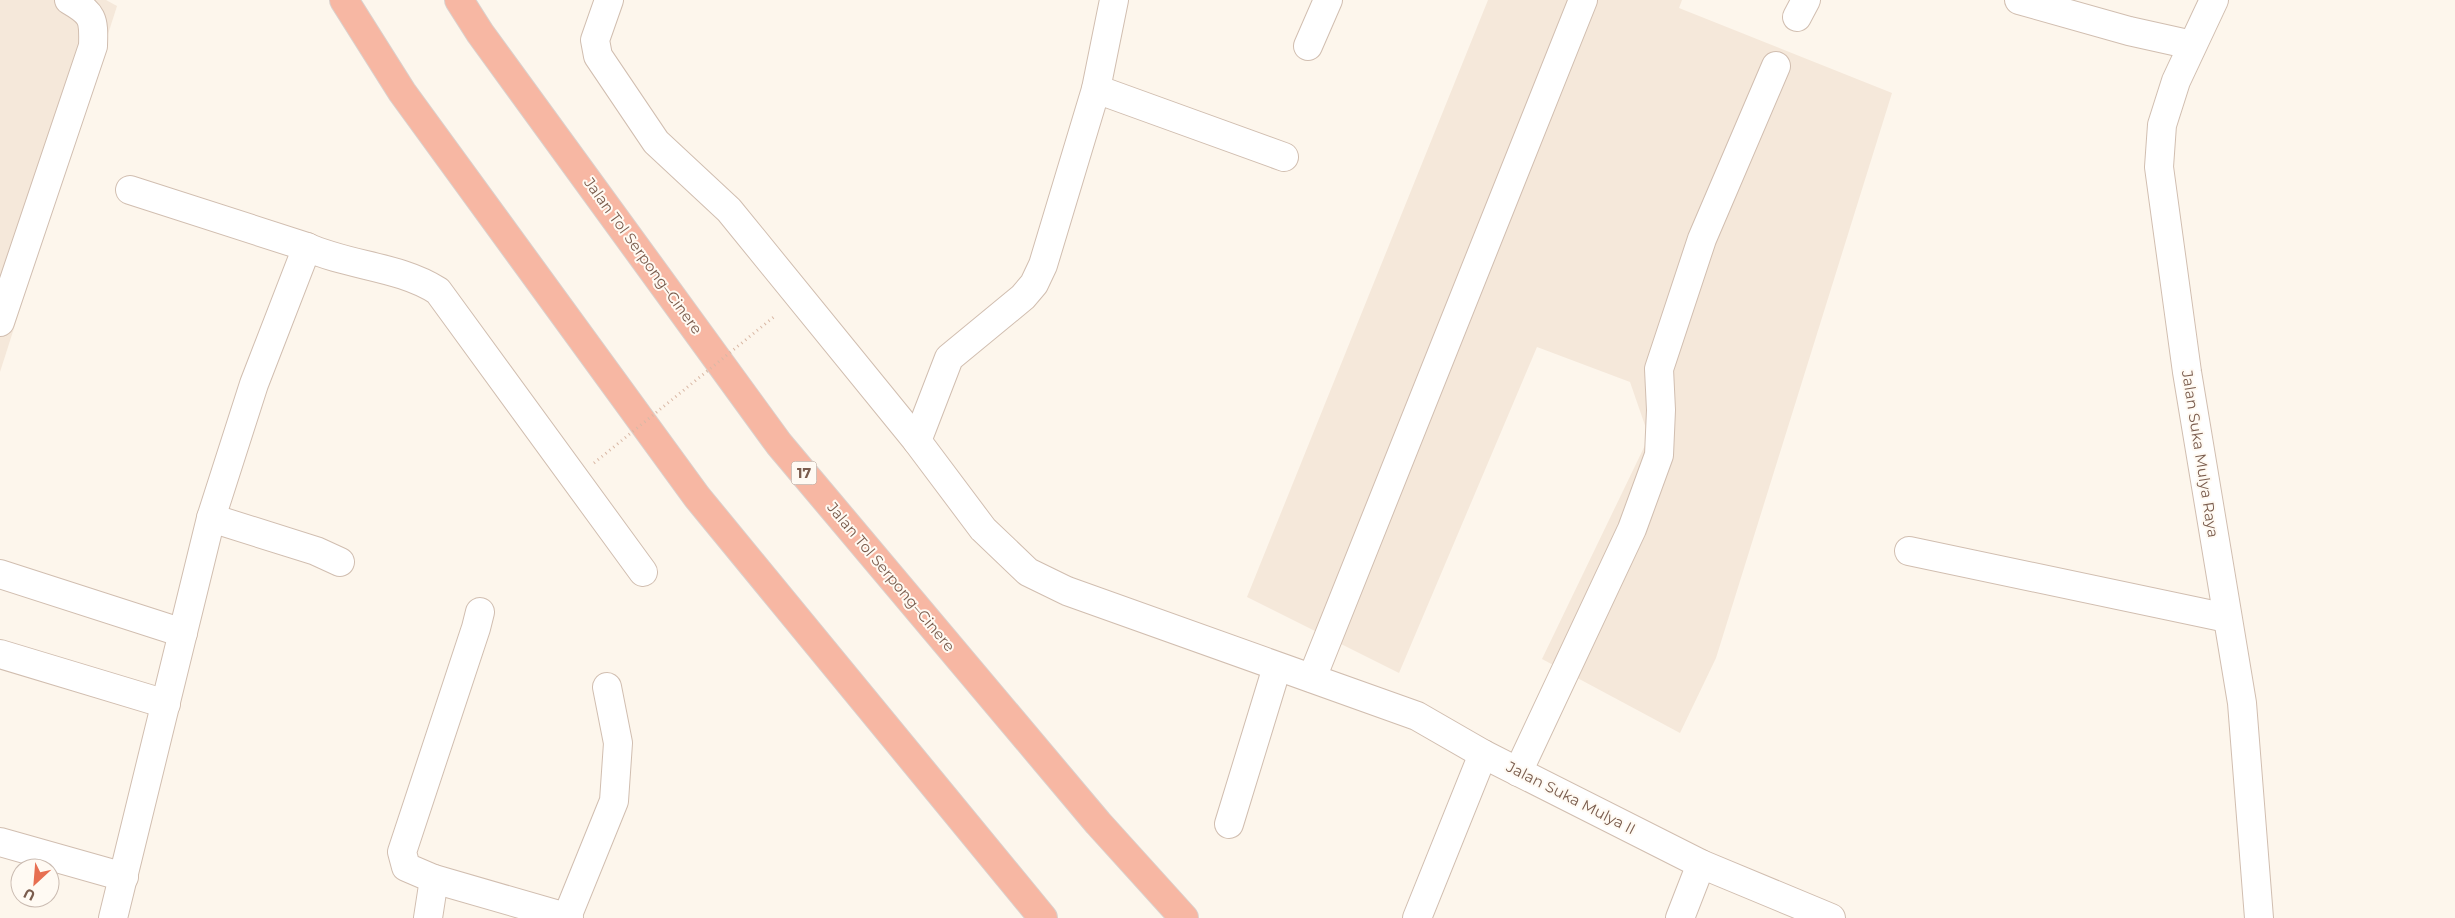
<svg xmlns="http://www.w3.org/2000/svg" width="2455" height="918" viewBox="0 0 2455 918" font-family="Montserrat,sans-serif">
<style>
.residential{fill:#f5e8da}
.lines{fill:none;stroke-linecap:round;stroke-linejoin:round}
.minor-casing{stroke:#d1beb0;stroke-width:30}
.tertiary-casing{stroke:#d1beb0;stroke-width:30}
.motorway-casing{stroke:#dad1cd;stroke-width:30}
.minor{stroke:#fff;stroke-width:28}
.tertiary{stroke:#fff;stroke-width:28}
.motorway{stroke:#f7b7a3;stroke-width:28}
.path-bridge{stroke:#d9b8a5;stroke-width:3;stroke-dasharray:1 4;stroke-linecap:butt}
.labels{text-anchor:middle;stroke-width:4;stroke-linejoin:round;paint-order:stroke}
.shield{fill:#fffaf3;stroke:#a28b7f;stroke-width:1}
.shield-label{font-size:14px;font-weight:bold;fill:#7a5c4d}
.street-label{font-size:15px;fill:#7a5c4d;stroke:#fffaf3}
</style>
<rect width="100%" height="100%" fill="#fdf6ec"/>
<!-- residential -->
<g class="residential">
<polygon points="0,0 106,0 117,6 0,372"/>
<polygon points="1488,0 1682,0 1679,8 1892,93 1716,658 1680,733 1542,659 1649,437 1630,382 1537,347 1399,673 1247,597"/>
</g>
<g class="lines">
<defs>
<g id="minor">
<polyline points="609,0 595,40 598,56 656,142 729,210 917,441 983,529 1028,572 1067,591 1417,716 1483,754 1701,864 1831,918"/>
<polyline points="2019,0 2129,31 2192,45"/>
<polyline points="1797,17 1806,0"/>
<polyline points="1308,46 1328,0"/>
<polyline points="1096,89 1284,157"/>
<polyline points="130,190 307,247"/>
<path d="M0 322 93 46C94 18 93 14 69 0"/>
<polyline points="917,441 949,358 1023,297 1034,284 1043,265 1096,89 1114,0"/>
<polyline points="211,518 316,551 340,562"/>
<polyline points="1909,551 2227,618"/>
<polyline points="0,574 183,633"/>
<polyline points="0,654 166,704"/>
<polyline points="1312,678 1583,0"/>
<polyline points="1518,772 1632,529 1659,455 1661,410 1659,369 1702,239 1776,66"/>
<polyline points="1229,824 1277,667"/>
<polyline points="0,842 124,877"/>
<polyline points="434,879 569,918"/>
<polyline points="567,917 614,801 618,743 607,687"/>
<path d="M113 918 211 518 254 384 307 247C348 266 399 266 438 291L643 572"/>
<polyline points="428,918 434,879 406,867 402,852 476,628 480,612"/>
<polyline points="1417,918 1483,754"/>
<polyline points="1680,918 1701,864"/>
</g>
<polyline id="tertiary" points="2214,0 2176,81 2162,125 2159,167 2187,372 2242,703 2259,918"/>
<g id="motorway">
<polyline points="344,0 402,92 697,497 1043,918"/>
<polyline points="459,0 480,33 779,444 1098,823 1184,918"/>
</g>
</defs>
<!-- minor casing -->
<use href="#minor" class="minor-casing"/>
<!-- tertiary casing -->
<use href="#tertiary" class="tertiary-casing"/>
<!-- motorway casing -->
<use href="#motorway" class="motorway-casing"/>
<!-- minor -->
<use href="#minor" class="minor"/>
<!-- tertiary -->
<use href="#tertiary" class="tertiary"/>
<!-- motorway -->
<use href="#motorway" class="motorway"/>
<!-- path-bridge -->
<polyline class="path-bridge" points="594,463 775,316"/>
</g>
<g class="labels">
<!-- shield labels -->
<rect class="shield" x="791.5" y="461.5" width="25" height="23" rx="4"/>
<g class="shield-label">
<text x="804" y="478">17</text>
</g>
<!-- street labels -->
<g class="street-label">
<text transform="translate(643 256) rotate(54)" y="5">Jalan Tol Serpong–Cinere</text>
<text transform="translate(2200 454) rotate(81)" y="5">Jalan Suka Mulya Raya</text>
<text transform="translate(891 577) rotate(50)" y="5">Jalan Tol Serpong–Cinere</text>
<text transform="translate(1571 798) rotate(27)" y="5">Jalan Suka Mulya II</text>
</g>
</g>
<!-- north arrow -->
<g transform="translate(35 883) rotate(206)"><circle r="24" fill="#fffaf3" stroke="#cabbb1"/>
<path d="M0-4L9 19L0 12L-9 19Z" fill="#e76f51"/>
<text y="-8" font-size="14" font-weight="bold" text-anchor="middle" fill="#7a5c4d">U</text>
</g>
</svg>
